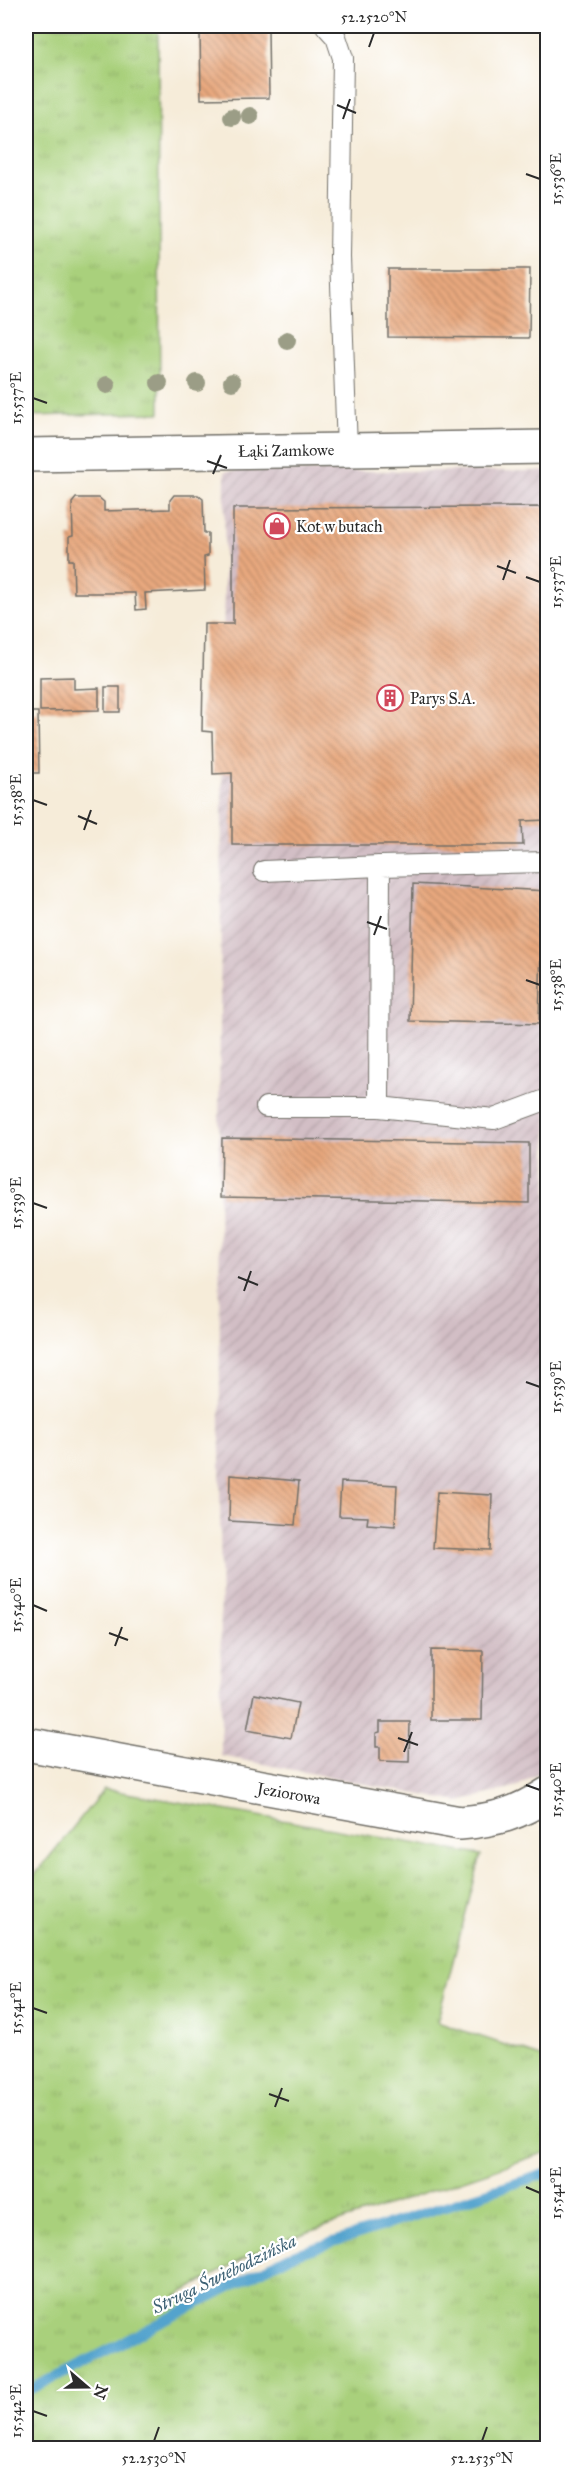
<svg xmlns="http://www.w3.org/2000/svg" width="573" height="2474" viewBox="0 0 573 2474" font-family="'IM FELL Great Primer',serif">
<style>
.industrial{fill:url(#industrial-furrows)}
.grass{fill:url(#grass-tufts);stroke:#6a7e53;stroke-width:1.5}
.lines{fill:none;stroke-linecap:round;stroke-linejoin:round}
.stream{stroke:#53a3cd;stroke-width:10}
.building{fill:url(#building-back-hatch)}
.lane-casing{stroke:#726f68;stroke-width:22}
.street-casing{stroke:#726f68;stroke-width:36}
.secondary-casing{stroke:#726f68;stroke-width:36}
.lane{stroke:#fff;stroke-width:20}
.street{stroke:#fff;stroke-width:33}
.secondary{stroke:#fff;stroke-width:33}
.tree{fill:#9b9d86}
.ticks{fill:none;stroke:#2b2b2b;stroke-width:2}
.labels{text-anchor:middle;stroke-width:4.5;stroke-linejoin:round;paint-order:stroke}
.street-label{font-size:16px;fill:#2b2b2b;stroke:#fff}
.poi-label{font-size:16px;fill:#2b2b2b;stroke:#fff;text-anchor:start}
.water-label{font-size:18px;font-style:italic;fill:#3d6174;stroke:#fff}
.neatline{fill:none;stroke:#2b2b2b;stroke-width:2}
.ticks-label{font-size:15px;text-anchor:middle;fill:#2b2b2b}
</style>
<defs>
<pattern id="industrial-furrows" width="10" height="10" patternUnits="userSpaceOnUse" patternTransform="scale(1.5)"><rect width="10" height="10" fill="#d2bec5"/><path d="M-1 1l2-2M0 10L10 0M9 11l2-2" fill="none" stroke="#b4a3a9"/></pattern>
<pattern id="grass-tufts" width="24" height="20" patternUnits="userSpaceOnUse" patternTransform="scale(1.5)"><rect width="24" height="20" fill="#a9d07b"/><path d="M3 7l-1-3M5 7V3M7 7l1-3M15 17l-1-3M17 17v-4M19 17l1-3" fill="none" stroke="#92b36a"/></pattern>
<pattern id="building-back-hatch" width="6" height="6" patternUnits="userSpaceOnUse" patternTransform="scale(1.5)"><rect width="6" height="6" fill="#e8a87e"/><path d="M-1 5l2 2M0 0l6 6M5-1l2 2" fill="none" stroke="#bc8967"/></pattern>
</defs>
<rect width="100%" height="100%" fill="#fff"/>
<filter id="ink" filterUnits="userSpaceOnUse"><feTurbulence type="fractalNoise" baseFrequency=".0167" numOctaves="2"/><feDisplacementMap in="SourceGraphic" scale="12" xChannelSelector="R" yChannelSelector="G"/><feConvolveMatrix kernelMatrix="1 2 1 2 8 2 1 2 1" color-interpolation-filters="sRGB"/></filter>
<filter id="wash" filterUnits="userSpaceOnUse"><feTurbulence type="fractalNoise" baseFrequency=".008" numOctaves="4" result="noise"/><feDisplacementMap in="SourceGraphic" scale="24" xChannelSelector="R" yChannelSelector="G"/><feGaussianBlur stdDeviation="1.35" result="paint"/><feColorMatrix in="noise" values="0 0 0 0 0 0 0 0 0 0 0 0 0 0 0 0 0 1.4 0 .05"/><feComposite in="paint" operator="in"/></filter>
<g filter="url(#wash)">
<rect width="100%" height="100%" fill="#f6ecd9"/>
<!-- industrial -->
<polygon class="industrial" points="225,471 547,471 547,1768 518,1786 459,1802 221,1756 219,1124"/>
<!-- grass -->
<g class="grass">
<polygon points="26,26 158,26 160,413 26,416"/>
<polygon points="104,1789 481,1855 437,2022 547,2059 547,2152 267,2246 176,2296 191,2305 290,2256 547,2173 547,2448 26,2448 26,1886"/>
</g>
<g class="lines">
<!-- stream -->
<polyline class="stream" points="26,2392 290,2256 548,2173"/>
</g>
<g id="blocks">
<!-- building -->
<g class="building">
<polygon points="268,29 269,98 201,99 200,30"/>
<polygon points="388,269 530,269 529,338 388,337"/>
<polygon points="174,495 198,495 203,499 204,533 208,533 208,556 204,557 205,590 145,593 146,609 136,610 135,593 74,593 73,560 69,560 69,537 73,536 72,503 76,498 99,498 104,502 104,511 170,509 170,500"/>
<polygon points="548,507 548,820 522,821 523,845 232,845 232,773 213,774 212,732 202,731 204,624 233,624 233,508"/>
<polygon points="74,677 74,689 99,688 99,710 40,711 40,678"/>
<rect x="105" y="687" width="15" height="25"/>
<polygon points="26,712 38,712 39,773 26,773"/>
<polygon points="413,884 548,891 548,948 541,948 539,1024 410,1021"/>
<polygon points="222,1138 529,1143 529,1203 221,1197"/>
<polygon points="230,1475 299,1481 295,1525 229,1521"/>
<polygon points="341,1482 397,1485 395,1526 367,1524 368,1517 339,1516"/>
<polygon points="437,1492 492,1495 490,1550 433,1548"/>
<polygon points="431,1650 483,1651 482,1720 431,1720"/>
<polygon points="254,1694 298,1703 291,1738 247,1730"/>
<polygon points="380,1722 410,1722 409,1762 380,1761 380,1747 376,1747 376,1733 380,1732"/>
</g>
</g>
</g>
<g filter="url(#ink)">
<use href="#blocks" fill-opacity="0" stroke="#726f68" stroke-width="1.5"/>
<g class="lines">
<defs>
<g id="lane">
<polyline points="326,26 336,37 343,58 340,257 347,449"/>
<polyline points="548,862 380,866 379,1107 494,1119 548,1099"/>
<polyline points="264,871 380,866"/>
<polyline points="266,1107 379,1107"/>
</g>
<path id="street" d="M26 1744 460 1823C496 1820 517 1814 548 1794"/>
<polyline id="secondary" points="26,455 548,447"/>
</defs>
<!-- lane casing -->
<use href="#lane" class="lane-casing"/>
<!-- street casing -->
<use href="#street" class="street-casing"/>
<!-- secondary casing -->
<use href="#secondary" class="secondary-casing"/>
<!-- lane -->
<use href="#lane" class="lane"/>
<!-- street -->
<use href="#street" class="street"/>
<!-- secondary -->
<use href="#secondary" class="secondary"/>
</g>
<!-- trees -->
<g class="tree">
<circle cx="250" cy="116" r="9"/>
<circle cx="232" cy="117" r="9"/>
<circle cx="287" cy="340" r="9"/>
<circle cx="232" cy="382" r="9"/>
<circle cx="159" cy="383" r="9"/>
<circle cx="197" cy="383" r="9"/>
<circle cx="107" cy="385" r="9"/>
</g>
</g>
<!-- ticks -->
<path class="ticks" d="M369 47 374 33M337 105 356 113M343 119 350 99M526 174 540 179M33 398 47 403M207 461 227 468M213 474 221 455M497 566 516 573M526 577 540 582M503 580 510 560M33 800 47 805M78 816 97 824M84 830 91 810M367 922 387 929M374 935 381 916M526 980 540 985M33 1203 47 1208M238 1277 258 1285M244 1291 251 1271M526 1382 540 1387M33 1605 47 1611M109 1633 128 1640M115 1646 122 1627M398 1738 418 1745M404 1752 412 1732M526 1785 540 1790M33 2008 47 2013M269 2094 289 2101M275 2107 282 2088M526 2187 540 2193M33 2411 47 2416M154 2441 159 2427M482 2441 487 2427"/>
<!-- icons -->
<defs>
<symbol id="shop-ring" viewBox="-11 -11 22 22"><circle r="9.5" fill="#fff" stroke="#d1495b" stroke-width="1.5"/><path d="M-5-2.5h2.3a2.7 3.5 0 0 1 5.4 0H5L5.5 6h-11ZM-1.5-2.5h3a1.5 2.3 0 0 0-3 0Z" fill="#d1495b"/></symbol>
<symbol id="building-ring" viewBox="-11 -11 22 22"><circle r="9.5" fill="#fff" stroke="#d1495b" stroke-width="1.5"/><path d="M-4-6H4V6H1V3H-1V6H-4ZM-2.5-4.3h1.7v1.8h-1.7ZM.8-4.3h1.7v1.8H.8ZM-2.5-1h1.7V.8h-1.7ZM.8-1h1.7V.8H.8Z" fill="#d1495b"/></symbol>
</defs>
<g fill-rule="evenodd">
<use href="#shop-ring" x="262" y="511" width="30" height="30"/>
<use href="#building-ring" x="375" y="683" width="30" height="30"/>
</g>
<g class="labels">
<!-- street labels -->
<g class="street-label">
<text transform="translate(286 450) rotate(-1)" y="6">Łąki Zamkowe</text>
<text transform="translate(289 1793) rotate(10)" y="6">Jeziorowa</text>
</g>
<!-- poi labels -->
<g class="poi-label">
<text x="296" y="532">Kot w butach</text>
<text x="410" y="704">Parys S.A.</text>
</g>
<!-- water labels -->
<g class="water-label">
<text transform="translate(224 2274) rotate(-26)" y="6">Struga Świebodzińska</text>
</g>
</g>
<!-- margin -->
<rect width="573" height="2474" fill="none" stroke="#fff" stroke-width="66"/>
<!-- north arrow -->
<g transform="translate(87 2387) rotate(110)" stroke="#ffffff" stroke-width="4.5" paint-order="stroke">
<path d="M0-4.5L10 22L0 15L-10 22Z" fill="#2b2b2b"/>
<text y="-9" font-size="16" font-weight="bold" text-anchor="middle" fill="#2b2b2b">N</text>
</g>
<rect x="33" y="33" width="507" height="2408" class="neatline"/>
<g class="ticks-label">
<text x="374" y="22">52.2520°N</text>
<text transform="translate(556 179) rotate(-90)" y="5">15.536°E</text>
<text transform="translate(16 398) rotate(-90)" y="5">15.537°E</text>
<text transform="translate(556 582) rotate(-90)" y="5">15.537°E</text>
<text transform="translate(16 800) rotate(-90)" y="5">15.538°E</text>
<text transform="translate(556 985) rotate(-90)" y="5">15.538°E</text>
<text transform="translate(16 1203) rotate(-90)" y="5">15.539°E</text>
<text transform="translate(556 1387) rotate(-90)" y="5">15.539°E</text>
<text transform="translate(16 1605) rotate(-90)" y="5">15.540°E</text>
<text transform="translate(556 1790) rotate(-90)" y="5">15.540°E</text>
<text transform="translate(16 2008) rotate(-90)" y="5">15.541°E</text>
<text transform="translate(556 2193) rotate(-90)" y="5">15.541°E</text>
<text transform="translate(16 2411) rotate(-90)" y="5">15.542°E</text>
<text x="154" y="2463">52.2530°N</text>
<text x="482" y="2463">52.2535°N</text>
</g>
</svg>
